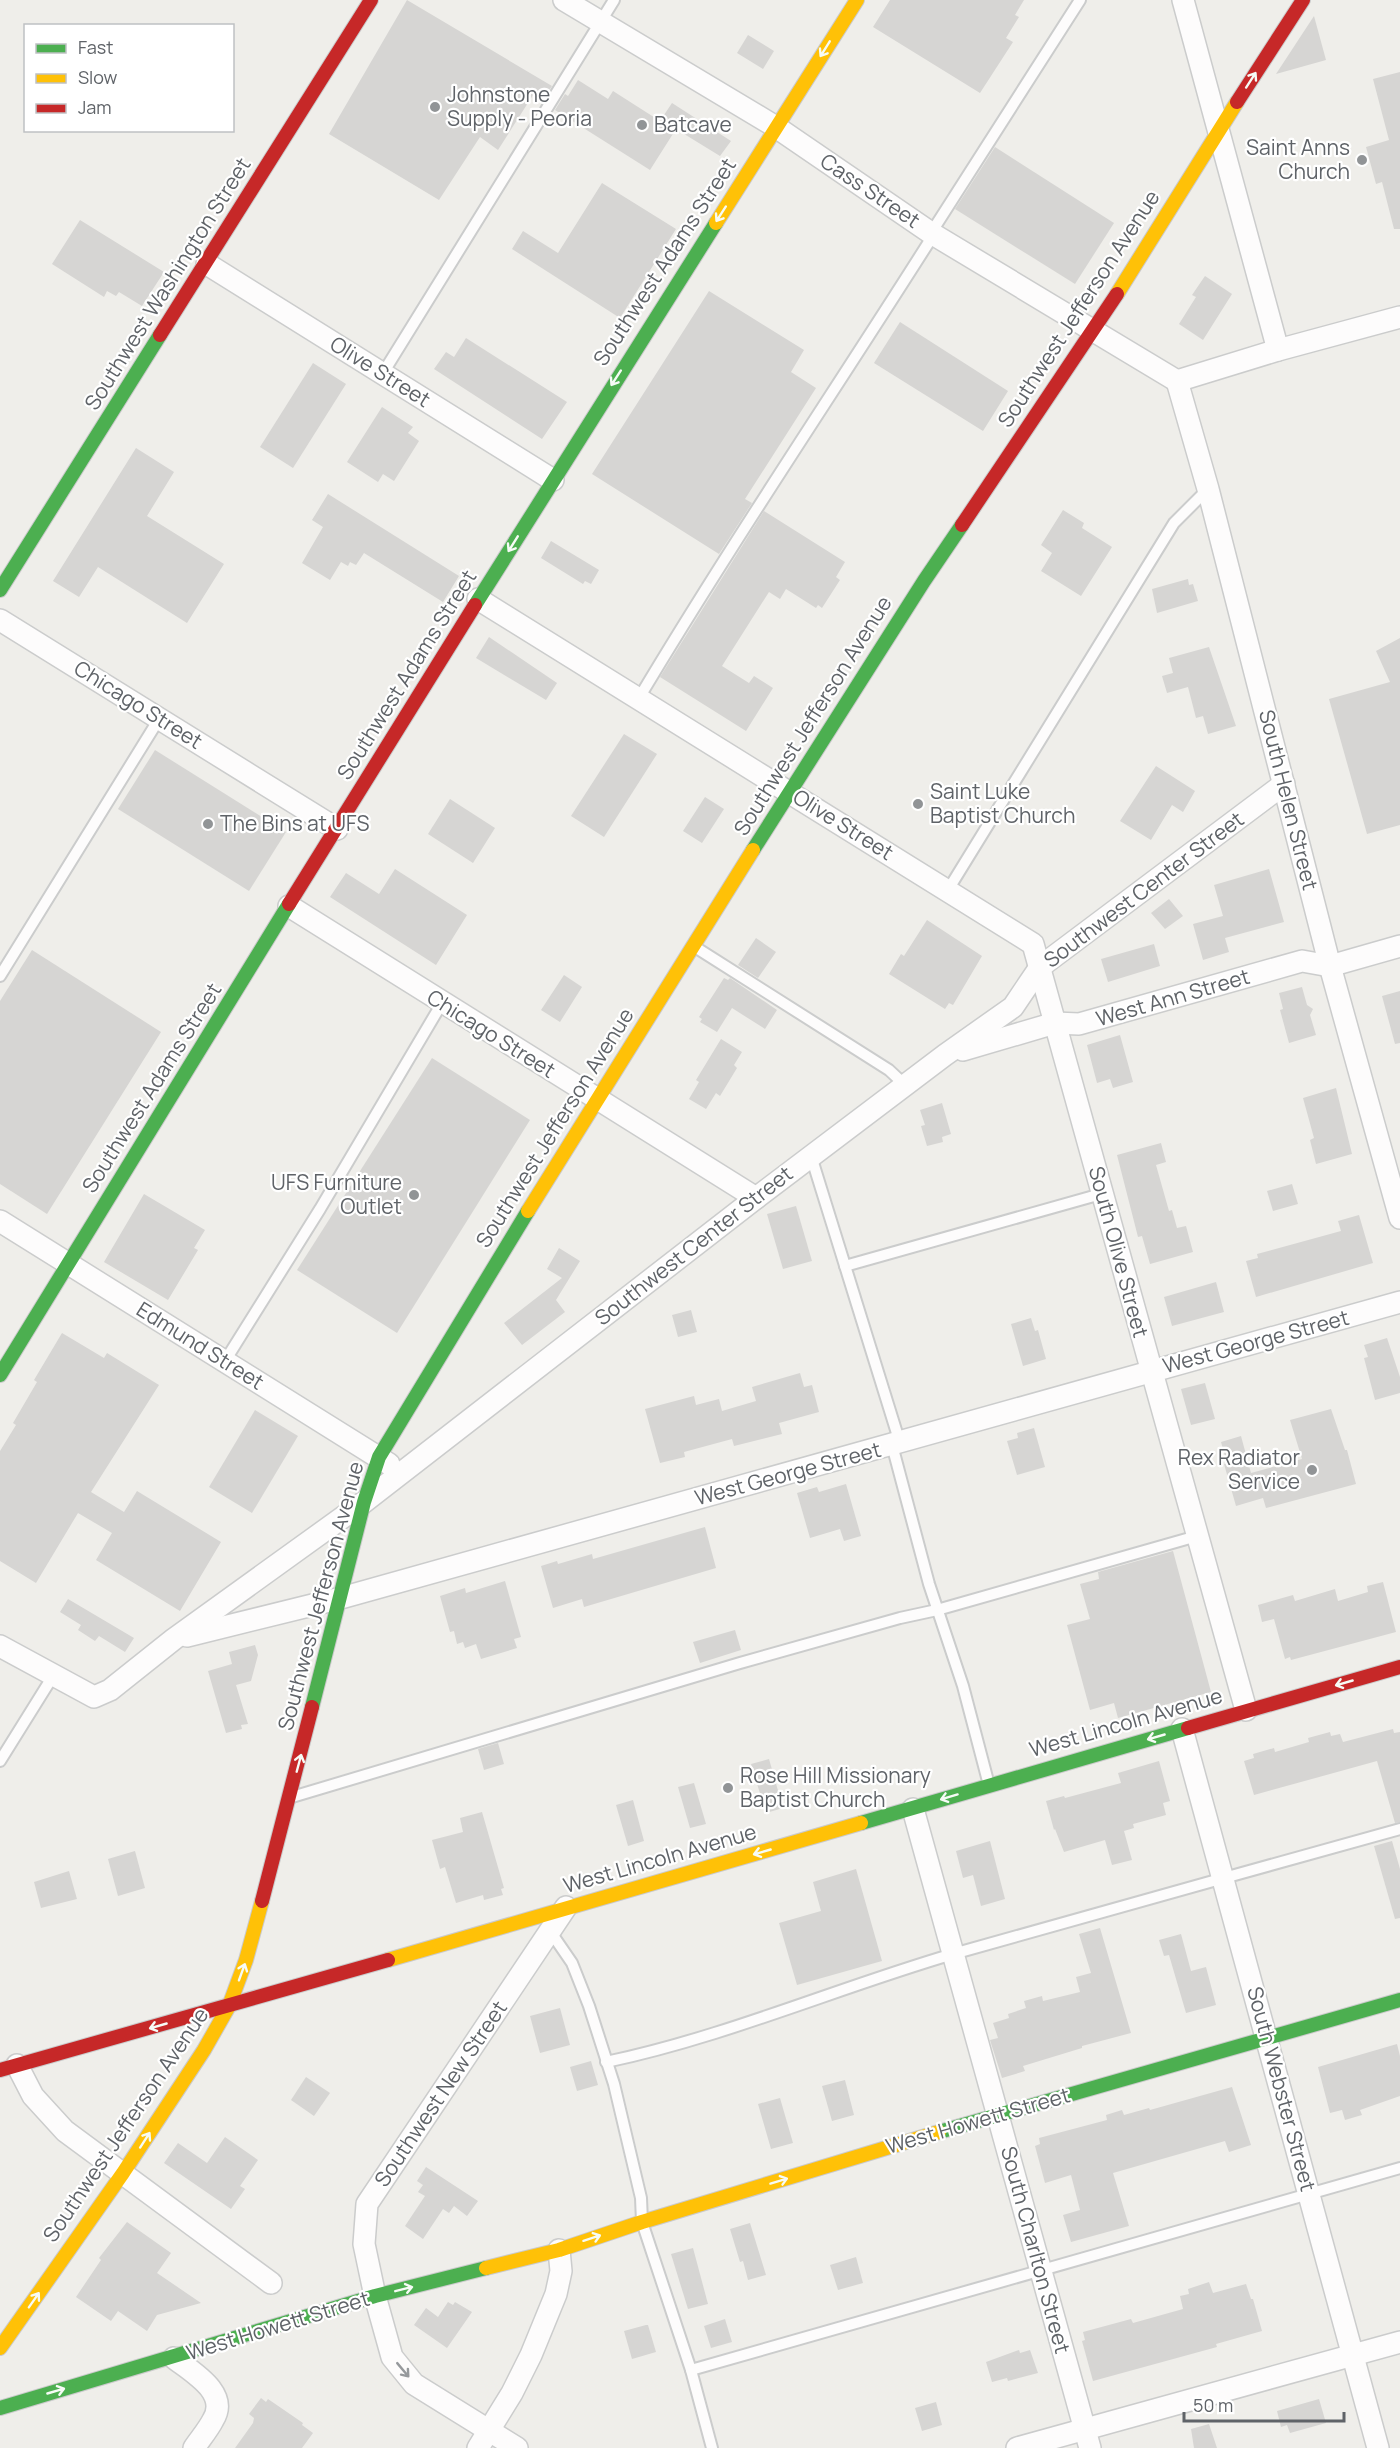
<svg xmlns="http://www.w3.org/2000/svg" width="1400" height="2448" viewBox="0 0 1400 2448" font-family="Manrope,sans-serif">
<style>
.building{fill:#d6d5d3}
.lines{fill:none;stroke-linecap:round;stroke-linejoin:round}
.lane-casing{stroke:#cbcccc;stroke-width:14}
.street-casing{stroke:#cbcccc;stroke-width:24}
.fast-casing{stroke:#cacacb;stroke-width:16}
.slow-casing{stroke:#cacacb;stroke-width:16}
.jam-casing{stroke:#cacacb;stroke-width:16}
.lane{stroke:#fdfcfc;stroke-width:10}
.street{stroke:#fdfcfc;stroke-width:21}
.fast{stroke:#4caf50;stroke-width:14}
.slow{stroke:#ffc107;stroke-width:14}
.jam{stroke:#c62828;stroke-width:14}
.oneway{stroke:#f6fbf6}
.oneway2{stroke:#96999c}
.poi-dot{fill:#919496;stroke:#fff;stroke-width:2}
.labels{text-anchor:middle;stroke-width:4.5;stroke-linejoin:round;paint-order:stroke}
.poi-label{font-size:21px;fill:#5f6368;stroke:#fff;text-anchor:start}
.street-label{font-size:21px;fill:#5f6368;stroke:#fff}
</style>
<rect width="100%" height="100%" fill="#efeeea"/>
<!-- building -->
<g class="building">
<polygon points="407,0 552,86 542,101 533,95 498,150 480,137 439,200 329,134"/>
<polygon points="890,0 1024,0 1015,15 1019,17 1006,38 1013,42 980,93 873,27"/>
<polygon points="1314,16 1326,60 1276,74"/>
<polygon points="748,35 774,51 763,69 737,53"/>
<polygon points="1400,72 1400,229 1394,229 1382,182 1376,184 1366,147 1389,140 1373,79"/>
<polygon points="578,80 608,99 613,91 660,121 672,103 731,141 720,156 676,129 650,170 555,110 565,94 568,96"/>
<polygon points="995,147 1114,223 1075,284 955,209"/>
<polygon points="602,183 676,229 620,318 512,249 523,231 558,253"/>
<polygon points="80,220 164,272 142,306 119,292 116,296 107,291 104,297 52,264"/>
<polygon points="1205,276 1232,294 1203,340 1179,324 1196,297 1192,295"/>
<polygon points="709,291 804,350 791,372 816,388 745,499 752,503 719,554 592,474"/>
<polygon points="900,322 1008,391 983,431 874,363"/>
<polygon points="466,338 567,402 542,439 434,369 446,352 454,357"/>
<polygon points="313,363 346,384 293,468 260,447"/>
<polygon points="382,407 413,427 408,433 419,441 394,481 383,474 378,482 347,462"/>
<polygon points="136,448 174,472 147,516 224,564 187,623 98,567 79,597 53,581"/>
<polygon points="328,494 459,576 443,602 364,553 356,565 350,562 348,566 341,562 330,580 302,563 323,527 312,520"/>
<polygon points="1063,510 1084,523 1082,528 1112,547 1081,596 1041,571 1052,553 1041,545"/>
<polygon points="764,511 845,562 836,577 840,580 822,608 818,605 816,608 786,589 780,599 769,592 722,666 749,683 754,676 773,688 746,731 660,677"/>
<polygon points="551,541 599,570 591,584 585,581 583,584 541,558"/>
<polygon points="1188,579 1189,585 1193,584 1198,601 1157,613 1152,589"/>
<polygon points="489,637 557,683 546,700 476,658"/>
<polygon points="1400,638 1400,825 1367,834 1329,699 1390,682 1376,651"/>
<polygon points="1209,647 1236,726 1208,734 1203,716 1196,718 1188,687 1167,693 1162,676 1173,673 1169,658"/>
<polygon points="624,734 657,754 604,837 571,816"/>
<polygon points="155,750 286,832 249,891 118,809"/>
<polygon points="1156,766 1195,791 1183,812 1172,805 1151,840 1120,821"/>
<polygon points="705,797 724,809 702,843 683,831"/>
<polygon points="450,799 495,828 473,863 428,834"/>
<polygon points="395,869 467,915 436,965 330,897 346,873 379,894"/>
<polygon points="1269,869 1284,922 1225,938 1229,952 1203,960 1193,924 1223,916 1214,885"/>
<polygon points="1169,899 1183,916 1165,929 1151,913"/>
<polygon points="927,920 982,956 953,1005 949,1003 945,1009 889,974 901,954 904,956"/>
<polygon points="756,938 776,952 758,978 738,965"/>
<polygon points="1154,944 1160,966 1108,982 1101,959"/>
<polygon points="32,950 161,1032 47,1214 0,1184 0,1001"/>
<polygon points="564,975 582,987 560,1022 541,1010"/>
<polygon points="724,978 728,980 730,978 777,1010 765,1029 732,1008 717,1032 700,1022 702,1019 699,1017"/>
<polygon points="1302,987 1307,1005 1313,1009 1310,1015 1316,1035 1289,1043 1280,1010 1283,1009 1279,993"/>
<polygon points="1400,991 1400,1043 1395,1044 1382,996"/>
<polygon points="1120,1035 1133,1082 1113,1088 1110,1079 1097,1083 1087,1045"/>
<polygon points="721,1039 742,1052 734,1065 737,1068 720,1096 716,1093 706,1109 689,1099 699,1082 696,1080"/>
<polygon points="432,1058 530,1120 397,1333 297,1270"/>
<polygon points="1336,1088 1352,1154 1316,1164 1310,1140 1314,1138 1303,1098"/>
<polygon points="942,1103 951,1134 942,1137 943,1142 927,1146 921,1126 925,1125 920,1110"/>
<polygon points="1161,1143 1166,1162 1156,1165 1169,1211 1172,1210 1177,1228 1186,1226 1193,1252 1150,1264 1142,1236 1138,1237 1117,1155"/>
<polygon points="1292,1184 1298,1204 1273,1211 1267,1191"/>
<polygon points="144,1194 205,1230 194,1248 198,1250 168,1300 104,1262"/>
<polygon points="796,1206 812,1261 783,1269 767,1214"/>
<polygon points="1359,1215 1373,1263 1256,1297 1246,1261 1258,1258 1257,1254 1341,1231 1338,1221"/>
<polygon points="559,1248 580,1261 556,1300 565,1312 522,1345 504,1323 562,1278 547,1269"/>
<polygon points="1216,1282 1224,1312 1172,1326 1164,1297"/>
<polygon points="691,1310 697,1332 678,1337 672,1315"/>
<polygon points="1031,1318 1035,1331 1038,1330 1046,1359 1023,1366 1011,1324"/>
<polygon points="62,1333 104,1358 107,1353 159,1385 91,1492 124,1512 137,1491 221,1542 180,1611 96,1560 112,1533 78,1513 36,1583 0,1561 0,1451 16,1425 13,1423 37,1382 34,1380"/>
<polygon points="1387,1338 1400,1377 1400,1393 1375,1400 1364,1358 1368,1357 1364,1345"/>
<polygon points="800,1373 804,1387 812,1385 819,1412 779,1423 782,1434 734,1446 732,1439 684,1452 685,1457 660,1463 645,1409 694,1396 696,1405 719,1399 722,1411 756,1401 752,1387"/>
<polygon points="1205,1383 1215,1419 1191,1425 1181,1389"/>
<polygon points="1331,1409 1345,1450 1347,1450 1356,1484 1266,1508 1263,1498 1236,1506 1224,1464 1227,1463 1221,1442 1241,1436 1251,1473 1302,1459 1290,1420"/>
<polygon points="255,1410 298,1436 252,1513 209,1487"/>
<polygon points="1034,1428 1045,1467 1017,1475 1007,1441 1018,1438 1017,1433"/>
<polygon points="846,1484 861,1536 844,1541 840,1529 810,1538 797,1493 817,1487 819,1492"/>
<polygon points="705,1527 716,1568 584,1607 582,1599 553,1608 541,1566 557,1561 558,1564 592,1554 593,1559"/>
<polygon points="1173,1551 1211,1692 1118,1718 1114,1703 1090,1710 1067,1625 1090,1619 1080,1584 1099,1579 1098,1572"/>
<polygon points="505,1581 521,1637 514,1639 517,1648 481,1659 476,1644 465,1648 463,1642 457,1644 454,1631 450,1632 440,1596 465,1588 466,1593"/>
<polygon points="1383,1582 1396,1632 1291,1660 1290,1657 1285,1659 1274,1619 1262,1622 1258,1605 1293,1595 1295,1601 1335,1589 1338,1601 1368,1592 1367,1586"/>
<polygon points="68,1599 134,1638 125,1652 99,1636 95,1641 78,1630 81,1625 60,1612"/>
<polygon points="735,1630 741,1650 700,1663 693,1642"/>
<polygon points="255,1645 258,1655 251,1681 236,1685 248,1724 241,1725 242,1729 226,1733 208,1671 232,1664 229,1652"/>
<polygon points="1393,1729 1394,1733 1400,1732 1400,1822 1395,1823 1377,1761 1254,1795 1244,1761 1254,1758 1253,1754 1274,1748 1275,1752 1309,1742 1308,1738 1330,1732 1331,1736 1340,1734 1343,1742"/>
<polygon points="498,1743 504,1764 484,1770 478,1749"/>
<polygon points="769,1759 783,1808 766,1813 751,1764"/>
<polygon points="1159,1761 1170,1801 1163,1803 1166,1815 1133,1824 1134,1828 1124,1831 1132,1860 1112,1865 1105,1840 1064,1852 1055,1829 1054,1830 1046,1801 1064,1796 1065,1798 1121,1783 1118,1773"/>
<polygon points="694,1783 706,1824 690,1828 678,1787"/>
<polygon points="633,1800 644,1841 628,1846 616,1805"/>
<polygon points="482,1812 504,1888 501,1889 503,1895 484,1900 483,1895 456,1903 445,1867 440,1869 432,1840 463,1832 460,1818"/>
<polygon points="990,1841 1005,1899 981,1906 973,1875 963,1878 956,1851"/>
<polygon points="1392,1841 1400,1869 1400,1918 1395,1919 1374,1846"/>
<polygon points="135,1851 145,1888 118,1896 108,1859"/>
<polygon points="856,1869 882,1961 797,1985 779,1923 821,1911 813,1882"/>
<polygon points="69,1871 77,1899 41,1908 34,1882"/>
<polygon points="1100,1928 1131,2033 1082,2046 1082,2048 1023,2066 1025,2071 1002,2078 990,2040 998,2038 993,2023 1009,2018 1008,2014 1026,2008 1024,2001 1042,1996 1043,2001 1080,1992 1076,1977 1091,1973 1079,1934"/>
<polygon points="1181,1934 1191,1971 1206,1967 1216,2005 1186,2013 1169,1955 1164,1956 1159,1940"/>
<polygon points="560,2008 570,2045 540,2053 530,2016"/>
<polygon points="1397,2044 1400,2056 1400,2096 1360,2110 1362,2115 1345,2120 1342,2110 1330,2113 1318,2067"/>
<polygon points="591,2061 598,2085 577,2091 570,2067"/>
<polygon points="306,2077 330,2093 314,2116 291,2100"/>
<polygon points="845,2080 854,2115 832,2121 822,2086"/>
<polygon points="1232,2087 1251,2145 1229,2152 1225,2141 1113,2173 1129,2226 1071,2242 1063,2215 1080,2210 1071,2175 1045,2183 1035,2146 1040,2144 1039,2138 1107,2120 1106,2115 1122,2110 1124,2115 1149,2108 1150,2110"/>
<polygon points="780,2098 793,2143 771,2149 758,2104"/>
<polygon points="225,2137 258,2160 240,2186 245,2189 231,2209 164,2163 178,2143 207,2163"/>
<polygon points="426,2167 478,2201 467,2216 454,2206 449,2213 443,2209 423,2239 405,2226 425,2196 418,2192 423,2185 417,2181"/>
<polygon points="127,2222 171,2253 157,2273 201,2303 157,2315 147,2331 118,2311 111,2321 76,2297 101,2260 99,2258"/>
<polygon points="750,2223 766,2275 748,2280 743,2261 740,2262 730,2229"/>
<polygon points="693,2248 708,2304 688,2309 671,2254"/>
<polygon points="856,2257 863,2283 838,2290 830,2265"/>
<polygon points="1209,2282 1213,2293 1246,2284 1251,2299 1253,2299 1262,2331 1216,2344 1217,2347 1093,2381 1082,2341 1085,2340 1083,2332 1131,2319 1133,2323 1183,2309 1180,2296 1189,2294 1188,2289"/>
<polygon points="448,2302 453,2305 455,2302 472,2312 447,2348 414,2325 426,2308 438,2317"/>
<polygon points="725,2319 732,2342 711,2348 704,2326"/>
<polygon points="646,2325 648,2325 656,2352 632,2359 624,2331"/>
<polygon points="1019,2350 1020,2353 1030,2350 1038,2373 1008,2381 1007,2378 992,2382 986,2362"/>
<polygon points="261,2398 266,2402 268,2399 303,2423 302,2425 313,2433 302,2448 235,2448 253,2423 254,2418 249,2414"/>
<polygon points="1319,2399 1326,2423 1290,2433 1287,2425 1281,2427 1277,2411"/>
<polygon points="936,2402 942,2425 922,2431 915,2408"/>
<polygon points="1209,2424 1217,2448 1194,2448 1191,2429"/>
</g>
<g class="lines">
<defs>
<g id="lane">
<polyline points="931,233 1080,0"/>
<polyline points="383,373 614,0"/>
<path d="M639 698C733 541 836 389 934 234"/>
<polyline points="948,890 1174,523 1208,489"/>
<polyline points="695,947 889,1070 905,1085"/>
<polyline points="0,976 159,719"/>
<polyline points="811,1156 900,1443"/>
<polyline points="845,1266 1101,1194"/>
<polyline points="225,1361 320,1209 442,1003"/>
<polyline points="892,1445 929,1584 963,1686 989,1785"/>
<polyline points="0,1761 53,1676"/>
<polyline points="292,1797 740,1663 900,1618 937,1610 1197,1536"/>
<polyline points="550,1931 572,1963 589,2006 614,2084 641,2198 642,2222 691,2370 712,2448"/>
<path d="M606 2062C725 2037 837 1988 953 1954 1102 1911 1251 1871 1400 1829"/>
<polyline points="691,2370 1400,2168"/>
</g>
<g id="street">
<polyline points="564,0 776,127 931,233 1177,381"/>
<polyline points="1183,0 1278,350"/>
<polyline points="207,264 553,480"/>
<polyline points="1177,381 1208,489 1330,966 1400,1218"/>
<polyline points="1177,381 1278,350 1400,317"/>
<polyline points="478,599 1033,944 1246,1710"/>
<polyline points="0,620 337,829"/>
<polyline points="289,906 756,1198"/>
<polyline points="963,1050 1055,1023 1079,1024 1302,961 1330,966 1400,946"/>
<polyline points="0,1221 389,1464"/>
<polyline points="187,1636 341,1598 1400,1302"/>
<polyline points="0,1646 94,1697 110,1690 174,1639 364,1502 756,1198 945,1055 1013,1007 1040,967 1284,784"/>
<polyline points="1182,1729 1378,2448"/>
<polyline points="913,1809 1090,2448"/>
<polyline points="17,2065 33,2096 65,2131 271,2283"/>
<path d="M174 2358C192 2372 230 2393 213 2420 208 2430 200 2439 194 2448"/>
<polyline points="478,2448 512,2393 531,2355 556,2294 561,2271 559,2250"/>
<polyline points="517,2448 414,2384 392,2357 375,2296 364,2244 367,2204 566,1907"/>
<polyline points="1017,2448 1400,2342"/>
</g>
<g id="fast">
<polyline points="0,590 160,335"/>
<polyline points="475,605 716,223"/>
<polyline points="753,850 924,581 962,525"/>
<polyline points="0,1375 289,904"/>
<polyline points="312,1707 364,1502 379,1457 528,1211"/>
<polyline points="861,1823 1188,1728"/>
<polyline points="939,2132 1400,2000"/>
<polyline points="0,2408 375,2296 486,2268"/>
</g>
<g id="slow">
<polyline points="716,223 857,0"/>
<polyline points="1117,294 1237,102"/>
<polyline points="528,1211 753,850"/>
<polyline points="388,1960 861,1823"/>
<polyline points="486,2268 559,2250 642,2222 939,2132"/>
<polyline points="0,2348 123,2173 204,2050 229,2006 246,1960 262,1901"/>
</g>
<g id="jam">
<polyline points="1237,102 1303,0"/>
<polyline points="160,335 371,0"/>
<polyline points="962,525 1117,294"/>
<polyline points="289,904 475,605"/>
<polyline points="1188,1728 1400,1667"/>
<polyline points="262,1901 312,1707"/>
<polyline points="0,2070 388,1960"/>
</g>
</defs>
<!-- lane casing -->
<use href="#lane" class="lane-casing"/>
<!-- street casing -->
<use href="#street" class="street-casing"/>
<!-- fast casing -->
<use href="#fast" class="fast-casing"/>
<!-- slow casing -->
<use href="#slow" class="slow-casing"/>
<!-- jam casing -->
<use href="#jam" class="jam-casing"/>
<!-- lane -->
<use href="#lane" class="lane"/>
<!-- street -->
<use href="#street" class="street"/>
<!-- fast -->
<use href="#fast" class="fast"/>
<!-- slow -->
<use href="#slow" class="slow"/>
<!-- jam -->
<use href="#jam" class="jam"/>
</g>
<!-- one-way arrows -->
<defs><path id="oneway-shaft" d="M-6 0H5M1.5-3L5.5 0L1.5 3" fill="none" stroke-width="1.6" stroke-linecap="round" stroke-linejoin="round" transform="scale(1.5)"/></defs>
<g class="oneway">
<use href="#oneway-shaft" transform="translate(825 49) rotate(122)"/>
<use href="#oneway-shaft" transform="translate(1251 80) rotate(-57)"/>
<use href="#oneway-shaft" transform="translate(721 214) rotate(123)"/>
<use href="#oneway-shaft" transform="translate(616 378) rotate(123)"/>
<use href="#oneway-shaft" transform="translate(513 544) rotate(122)"/>
<use href="#oneway-shaft" transform="translate(1344 1683) rotate(164)"/>
<use href="#oneway-shaft" transform="translate(1156 1737) rotate(164)"/>
<use href="#oneway-shaft" transform="translate(299 1763) rotate(-75)"/>
<use href="#oneway-shaft" transform="translate(949 1797) rotate(163)"/>
<use href="#oneway-shaft" transform="translate(762 1852) rotate(164)"/>
<use href="#oneway-shaft" transform="translate(242 1972) rotate(-70)"/>
<use href="#oneway-shaft" transform="translate(158 2026) rotate(164)"/>
<use href="#oneway-shaft" transform="translate(145 2140) rotate(-57)"/>
<use href="#oneway-shaft" transform="translate(779 2181) rotate(-17)"/>
<use href="#oneway-shaft" transform="translate(592 2238) rotate(-18)"/>
<use href="#oneway-shaft" transform="translate(404 2289) rotate(-14)"/>
<use href="#oneway-shaft" transform="translate(34 2300) rotate(-55)"/>
<use href="#oneway-shaft" transform="translate(56 2391) rotate(-16)"/>
</g>
<use class="oneway2" href="#oneway-shaft" transform="translate(403 2370) rotate(50)"/>
<!-- markers -->
<g class="poi-dot">
<circle cx="435" cy="107" r="6"/>
<circle cx="642" cy="125" r="6"/>
<circle cx="1362" cy="160" r="6"/>
<circle cx="918" cy="804" r="6"/>
<circle cx="208" cy="824" r="6"/>
<circle cx="414" cy="1195" r="6"/>
<circle cx="1312" cy="1470" r="6"/>
<circle cx="728" cy="1788" r="6"/>
</g>
<g class="labels">
<!-- poi labels -->
<g class="poi-label">
<text x="447" y="102">Johnstone<tspan x="447" dy="24">Supply - Peoria</tspan></text>
<text x="654" y="132">Batcave</text>
<text x="1350" y="155" text-anchor="end">Saint Anns<tspan x="1350" dy="24">Church</tspan></text>
<text x="930" y="799">Saint Luke<tspan x="930" dy="24">Baptist Church</tspan></text>
<text x="220" y="831">The Bins at UFS</text>
<text x="402" y="1190" text-anchor="end">UFS Furniture<tspan x="402" dy="24">Outlet</tspan></text>
<text x="1300" y="1465" text-anchor="end">Rex Radiator<tspan x="1300" dy="24">Service</tspan></text>
<text x="740" y="1783">Rose Hill Missionary<tspan x="740" dy="24">Baptist Church</tspan></text>
</g>
<!-- street labels -->
<g class="street-label">
<text transform="translate(870 191) rotate(34)" y="7">Cass Street</text>
<text transform="translate(665 262) rotate(-57)" y="7">Southwest Adams Street</text>
<text transform="translate(168 284) rotate(-58)" y="7">Southwest Washington Street</text>
<text transform="translate(1079 309) rotate(-57)" y="7">Southwest Jefferson Avenue</text>
<text transform="translate(380 372) rotate(32)" y="7">Olive Street</text>
<text transform="translate(407 675) rotate(-58)" y="7">Southwest Adams Street</text>
<text transform="translate(138 705) rotate(32)" y="7">Chicago Street</text>
<text transform="translate(813 716) rotate(-58)" y="7">Southwest Jefferson Avenue</text>
<text transform="translate(1288 800) rotate(76)" y="7">South Helen Street</text>
<text transform="translate(843 825) rotate(32)" y="7">Olive Street</text>
<text transform="translate(1144 890) rotate(-37)" y="7">Southwest Center Street</text>
<text transform="translate(1173 998) rotate(-16)" y="7">West Ann Street</text>
<text transform="translate(491 1034) rotate(32)" y="7">Chicago Street</text>
<text transform="translate(152 1088) rotate(-58)" y="7">Southwest Adams Street</text>
<text transform="translate(555 1128) rotate(-58)" y="7">Southwest Jefferson Avenue</text>
<text transform="translate(694 1246) rotate(-38)" y="7">Southwest Center Street</text>
<text transform="translate(1118 1252) rotate(75)" y="7">South Olive Street</text>
<text transform="translate(1256 1342) rotate(-15)" y="7">West George Street</text>
<text transform="translate(200 1346) rotate(32)" y="7">Edmund Street</text>
<text transform="translate(788 1474) rotate(-15)" y="7">West George Street</text>
<text transform="translate(321 1596) rotate(-75)" y="7">Southwest Jefferson Avenue</text>
<text transform="translate(1126 1723) rotate(-16)" y="7">West Lincoln Avenue</text>
<text transform="translate(660 1859) rotate(-16)" y="7">West Lincoln Avenue</text>
<text transform="translate(1281 2089) rotate(75)" y="7">South Webster Street</text>
<text transform="translate(441 2094) rotate(-56)" y="7">Southwest New Street</text>
<text transform="translate(978 2121) rotate(-16)" y="7">West Howett Street</text>
<text transform="translate(126 2125) rotate(-56)" y="7">Southwest Jefferson Avenue</text>
<text transform="translate(1035 2250) rotate(75)" y="7">South Charlton Street</text>
<text transform="translate(278 2326) rotate(-17)" y="7">West Howett Street</text>
</g>
</g>
<!-- legend -->
<rect x="24" y="24" width="210" height="108" fill="#ffffff" stroke="#bfc1c3" stroke-width="1.5"/>
<rect x="36" y="44" width="30" height="9" fill="#4caf50" stroke="#bfc1c3" stroke-width="1.5"/>
<text x="78" y="54" font-size="18" fill="#5f6368">Fast</text>
<rect x="36" y="74" width="30" height="9" fill="#ffc107" stroke="#bfc1c3" stroke-width="1.5"/>
<text x="78" y="84" font-size="18" fill="#5f6368">Slow</text>
<rect x="36" y="104" width="30" height="9" fill="#c62828" stroke="#bfc1c3" stroke-width="1.5"/>
<text x="78" y="114" font-size="18" fill="#5f6368">Jam</text>
<!-- scale -->
<path d="M1184 2412v9h160v-9" fill="none" stroke="#5f6368" stroke-width="3"/>
<text x="1193" y="2412" font-size="18" fill="#5f6368" stroke="#ffffff" stroke-width="4.5" paint-order="stroke">50 m</text>
</svg>
